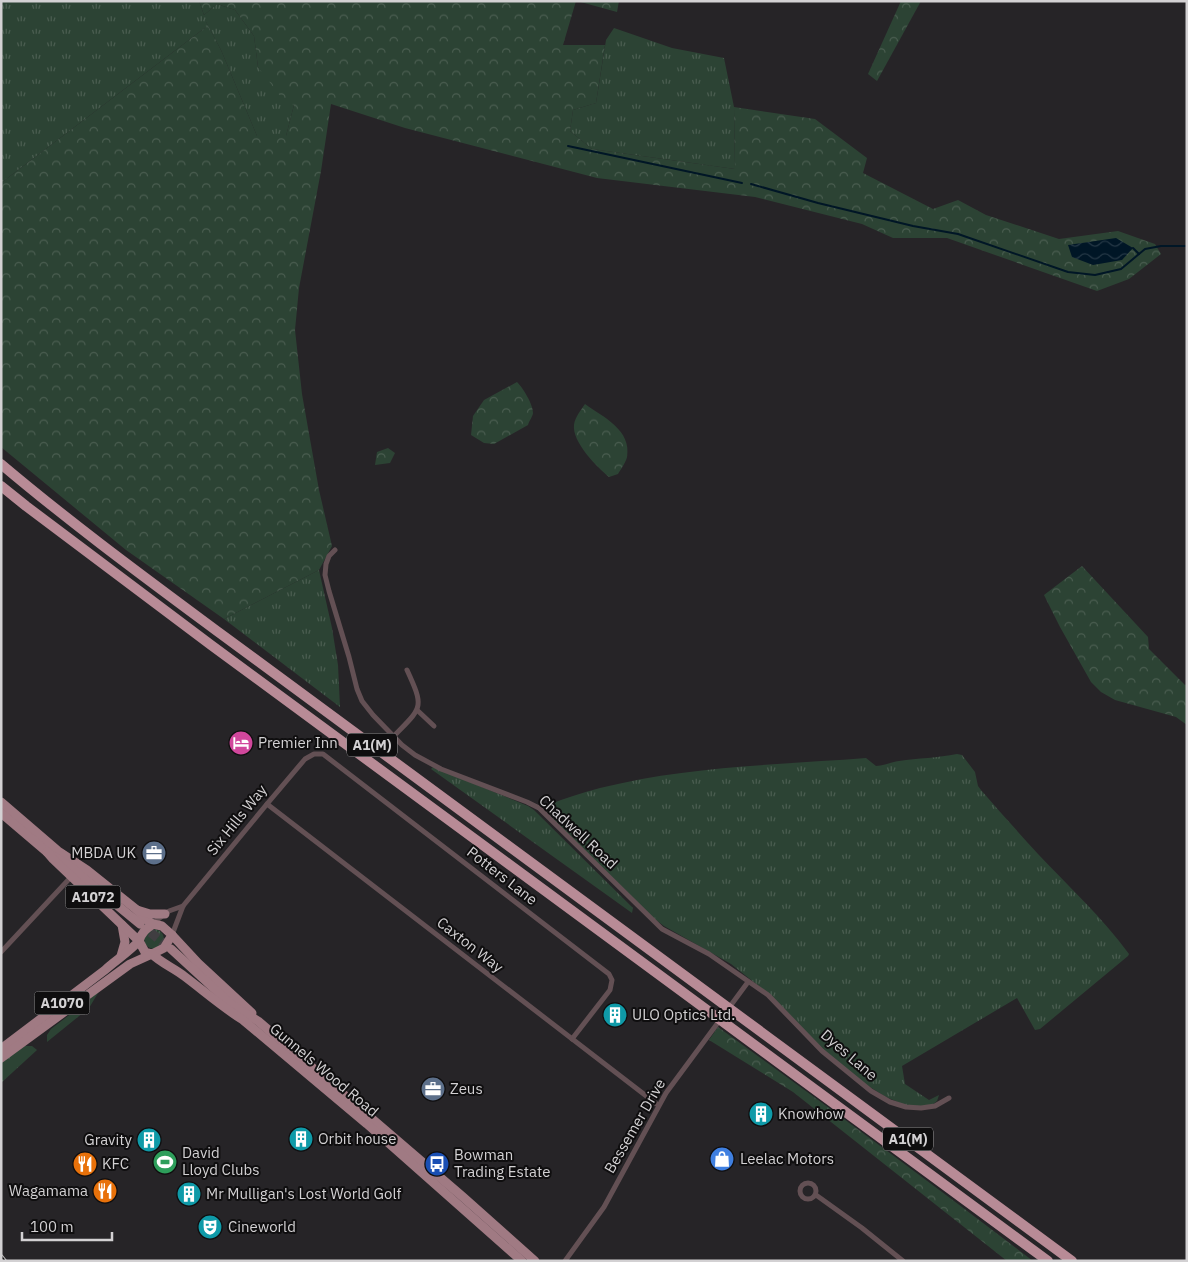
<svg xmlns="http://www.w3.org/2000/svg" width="1188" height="1262" viewBox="0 0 1188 1262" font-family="'IBM Plex Sans',sans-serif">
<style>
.grass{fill:url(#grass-tufts)}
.forest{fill:url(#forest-crowns)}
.water{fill:url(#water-waves)}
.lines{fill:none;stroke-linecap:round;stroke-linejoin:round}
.stream{stroke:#001626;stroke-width:2}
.primary-tunnel{stroke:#403e41;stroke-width:9;stroke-dasharray:9 4.5;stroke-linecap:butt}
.minor{stroke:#635054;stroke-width:5}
.primary{stroke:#a07a83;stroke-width:9}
.motorway{stroke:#b88b96;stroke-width:10}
.rail-casing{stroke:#bcbabc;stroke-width:4}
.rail{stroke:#0f0e0f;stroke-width:2;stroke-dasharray:5.5;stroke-linecap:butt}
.labels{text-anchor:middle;stroke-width:4;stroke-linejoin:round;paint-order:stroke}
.shield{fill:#0f0e0f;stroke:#989698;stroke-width:1}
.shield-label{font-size:14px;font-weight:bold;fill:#d3d1d3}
.poi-label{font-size:15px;fill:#d3d1d3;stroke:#0f0e0f;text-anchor:start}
.street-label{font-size:15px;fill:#d3d1d3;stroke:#0f0e0f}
</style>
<defs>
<pattern id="grass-tufts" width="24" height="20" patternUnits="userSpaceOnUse" patternTransform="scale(1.25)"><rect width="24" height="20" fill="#2c4334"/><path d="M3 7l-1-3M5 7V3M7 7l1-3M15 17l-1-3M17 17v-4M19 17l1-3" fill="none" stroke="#4a5d50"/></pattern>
<pattern id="forest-crowns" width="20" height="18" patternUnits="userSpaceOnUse" patternTransform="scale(1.25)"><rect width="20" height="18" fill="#2c4334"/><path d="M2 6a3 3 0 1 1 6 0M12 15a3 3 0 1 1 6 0" fill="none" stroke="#4a5d50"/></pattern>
<pattern id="water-waves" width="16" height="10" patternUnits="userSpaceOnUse" patternTransform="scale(1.25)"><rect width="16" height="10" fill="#001626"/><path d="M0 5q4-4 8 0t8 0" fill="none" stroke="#243745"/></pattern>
</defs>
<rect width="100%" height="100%" fill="#262427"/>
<!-- grass -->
<g class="grass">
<polygon points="1,1 199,1 204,15 217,4 235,10 254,36 258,67 294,105 286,136 257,136 221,50 206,22 206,27 1,183"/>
<polygon points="614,28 672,48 724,58 734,107 735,169 592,149 570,131 573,110 596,103 606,40"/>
<polygon points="319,570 332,628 338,665 340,707 224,619"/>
<path d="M957 754 962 755 975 772 978 786 981 790C1000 812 1019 833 1038 854 1069 887 1102 917 1129 954L1128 956 1040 1029 1035 1030 1017 998 902 1066 905 1084 929 1100 939 1095 937 1101 932 1105 920 1107 905 1105 886 1097 849 1074 823 1050 760 987 731 964 664 926 648 914 560 827 545 809 546 806C564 798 582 793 600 788 687 766 777 765 866 758L876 766C884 766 891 762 899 761 918 758 938 758 957 754Z"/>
<polygon points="433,767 528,806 534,810 633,908 632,913 431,769"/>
<circle cx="154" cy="939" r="10"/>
<polygon points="101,988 89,1008 47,1042 47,1035 51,1029 85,1003"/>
<polygon points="25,1046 32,1046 37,1050 1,1083 1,1062"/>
</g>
<!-- forest -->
<g class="forest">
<polygon points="199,1 576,1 563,45 605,45 596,103 573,110 570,131 592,149 735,169 734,107 815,119 867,158 863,173 933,209 958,200 986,215 1059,239 1118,231 1155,244 1161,254 1129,279 1097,291 947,238 893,238 862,224 755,197 597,178 405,128 331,104 321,171 299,288 295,330 302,394 319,490 332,546 319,570 224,619 126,550 1,447 1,183 206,27 205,20 221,50 257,136 286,136 294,105 284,101 258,67 254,36 235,10 217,4 204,15"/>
<polygon points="577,1 619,1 617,12"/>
<polygon points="901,1 921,1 877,81 868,74"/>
<path d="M517 382C523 388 533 404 533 413 533 416 529 421 528 425L494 444 484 443 471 435 473 416 484 400Z"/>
<path d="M585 404C603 417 632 430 627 457 626 462 621 469 618 474L609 477C597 467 572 442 574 425 575 417 581 410 585 404Z"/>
<polygon points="388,448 395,453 390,463 375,465 377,452"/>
<polygon points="1082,566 1148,637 1149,649 1185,685 1187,684 1187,725 1176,717 1115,700 1101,692 1091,682 1060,627 1044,595"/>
<path d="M718 1027C824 1104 929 1181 1033 1261H1007L793 1092 709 1040Z"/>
</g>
<!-- water -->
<polygon class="water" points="1116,238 1133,248 1122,260 1093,265 1072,257 1068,245"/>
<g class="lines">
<!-- stream -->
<g class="stream">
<polyline points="568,146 742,183"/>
<polyline points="751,184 818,203 913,226 958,234 1068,272 1095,275 1121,269 1145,249 1161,246 1187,246"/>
<polyline points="1133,248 1139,254"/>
</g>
<!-- primary-tunnel -->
<polyline class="primary-tunnel" points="140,924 171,949"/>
<!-- minor -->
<g class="minor">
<polyline points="335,550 329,556 326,564 325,575 329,591 349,657 357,689 362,701 373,715 402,745 415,755 441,769 527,802 539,808 662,929 709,954 768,995 822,1051 871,1091 890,1102 906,1107 921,1108 935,1106 949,1098"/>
<polyline points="417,710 434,726"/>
<path d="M393 737C422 707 425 709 407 670"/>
<polyline points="267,804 658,1105"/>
<polyline points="153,923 169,911 183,906"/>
<polyline points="172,935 183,906 267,804 305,759 314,754 323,754 609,974 612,980 610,990 572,1039"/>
<polyline points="1,952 71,877"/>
<circle cx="808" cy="1191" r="8"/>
<polyline points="816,1195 862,1228 903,1261"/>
<polyline points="565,1261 604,1207 666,1093 748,982"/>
</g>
<!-- primary -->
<g class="primary">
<path d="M1 802 58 851 87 870 137 910 145 919 153 924 162 926 172 935 164 948 152 954 145 952 139 941C141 933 146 929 153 924"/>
<polyline points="1,813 47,852 68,865 140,924"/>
<polyline points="137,910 150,914 165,914"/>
<polyline points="172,935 198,963 252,1013"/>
<polyline points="171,949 232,1005 258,1021 463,1197 535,1261"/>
<polyline points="121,956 125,942 122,925"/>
<path d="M1 1049 105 970C116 960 129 952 139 941L53 859 47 852"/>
<path d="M1 1058 130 964 152 954C161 963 174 968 184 976 204 991 222 1007 243 1020L367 1124 522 1261"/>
</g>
<!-- motorway -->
<g class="motorway">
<path d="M1 464C72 524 147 579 221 634L1072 1261"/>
<polyline points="1,486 26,506 211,645 1048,1261"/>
</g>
<defs>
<polyline id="rail" points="1,1256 5,1261"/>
</defs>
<!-- rail casing -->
<use href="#rail" class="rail-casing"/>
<!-- rail -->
<use href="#rail" class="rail"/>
</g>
<!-- icons -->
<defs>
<symbol id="hotel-disc" viewBox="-11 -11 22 22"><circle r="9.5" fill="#d1479c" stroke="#0f0e0f"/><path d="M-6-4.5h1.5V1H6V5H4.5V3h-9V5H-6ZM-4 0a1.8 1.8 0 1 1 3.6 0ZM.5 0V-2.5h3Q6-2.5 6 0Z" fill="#fff"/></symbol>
<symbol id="office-disc" viewBox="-11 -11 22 22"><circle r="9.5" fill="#5c6f8a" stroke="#0f0e0f"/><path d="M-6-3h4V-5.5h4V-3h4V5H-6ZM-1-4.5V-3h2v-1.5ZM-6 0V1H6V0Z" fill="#fff"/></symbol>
<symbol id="building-disc" viewBox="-11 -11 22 22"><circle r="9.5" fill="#0f9aa8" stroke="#0f0e0f"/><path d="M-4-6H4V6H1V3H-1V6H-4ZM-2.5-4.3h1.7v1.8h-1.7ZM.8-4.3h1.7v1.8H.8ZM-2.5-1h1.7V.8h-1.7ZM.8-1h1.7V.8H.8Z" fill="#fff"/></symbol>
<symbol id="shop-disc" viewBox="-11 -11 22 22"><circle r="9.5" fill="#3f7fe0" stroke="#0f0e0f"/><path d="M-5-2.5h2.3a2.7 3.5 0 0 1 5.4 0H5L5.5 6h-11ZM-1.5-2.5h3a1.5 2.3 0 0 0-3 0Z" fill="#fff"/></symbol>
<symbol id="stadium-disc" viewBox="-11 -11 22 22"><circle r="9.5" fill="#2e9e5b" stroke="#0f0e0f"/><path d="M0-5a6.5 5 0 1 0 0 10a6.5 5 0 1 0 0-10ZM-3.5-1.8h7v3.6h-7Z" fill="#fff"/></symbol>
<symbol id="restaurant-disc" viewBox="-11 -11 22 22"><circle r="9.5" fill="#e8710a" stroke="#0f0e0f"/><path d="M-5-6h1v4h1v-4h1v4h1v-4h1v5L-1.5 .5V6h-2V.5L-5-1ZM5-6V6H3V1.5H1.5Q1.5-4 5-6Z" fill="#fff"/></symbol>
<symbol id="bus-disc" viewBox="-11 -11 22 22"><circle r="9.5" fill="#1a4fb4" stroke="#0f0e0f"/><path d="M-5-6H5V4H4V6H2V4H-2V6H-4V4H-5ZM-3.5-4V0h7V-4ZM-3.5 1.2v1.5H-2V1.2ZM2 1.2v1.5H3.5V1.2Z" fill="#fff"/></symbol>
<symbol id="theatre-disc" viewBox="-11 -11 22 22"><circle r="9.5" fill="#0f9aa8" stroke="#0f0e0f"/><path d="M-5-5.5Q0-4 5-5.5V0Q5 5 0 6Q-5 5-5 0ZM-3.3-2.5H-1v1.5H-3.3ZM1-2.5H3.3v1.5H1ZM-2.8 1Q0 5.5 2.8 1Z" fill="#fff"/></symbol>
</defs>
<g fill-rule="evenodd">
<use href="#hotel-disc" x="227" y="729" width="28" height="28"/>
<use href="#office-disc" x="140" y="839" width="28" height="28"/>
<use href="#building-disc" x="601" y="1001" width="28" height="28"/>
<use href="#office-disc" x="419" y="1075" width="28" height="28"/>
<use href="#building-disc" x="747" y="1100" width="28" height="28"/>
<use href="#building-disc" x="287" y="1125" width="28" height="28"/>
<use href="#building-disc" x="135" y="1126" width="28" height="28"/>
<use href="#shop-disc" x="708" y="1145" width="28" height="28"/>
<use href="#stadium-disc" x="151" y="1148" width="28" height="28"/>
<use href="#restaurant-disc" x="71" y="1150" width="28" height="28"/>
<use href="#bus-disc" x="423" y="1150" width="28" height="28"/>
<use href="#restaurant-disc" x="91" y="1177" width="28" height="28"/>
<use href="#building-disc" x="175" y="1180" width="28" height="28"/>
<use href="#theatre-disc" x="196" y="1213" width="28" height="28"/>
</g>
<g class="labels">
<!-- shield labels -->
<g class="shield">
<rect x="347" y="733.5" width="50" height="23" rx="4"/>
<rect x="65.5" y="885.5" width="55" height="23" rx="4"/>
<rect x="34.5" y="991.5" width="55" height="23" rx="4"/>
<rect x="883" y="1127.5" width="50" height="23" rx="4"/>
</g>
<g class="shield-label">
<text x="372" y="750">A1(M)</text>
<text x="93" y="902">A1072</text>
<text x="62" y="1008">A1070</text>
<text x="908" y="1144">A1(M)</text>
</g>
<!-- poi labels -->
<g class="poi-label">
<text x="258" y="748">Premier Inn</text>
<text x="136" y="858" text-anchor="end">MBDA UK</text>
<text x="632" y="1020">ULO Optics Ltd.</text>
<text x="450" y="1094">Zeus</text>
<text x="778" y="1119">Knowhow</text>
<text x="318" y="1144">Orbit house</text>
<text x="132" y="1145" text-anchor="end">Gravity</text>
<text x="182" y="1158">David<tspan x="182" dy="17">Lloyd Clubs</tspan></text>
<text x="454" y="1160">Bowman<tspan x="454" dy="17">Trading Estate</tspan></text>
<text x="740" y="1164">Leelac Motors</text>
<text x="102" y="1169">KFC</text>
<text x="88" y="1196" text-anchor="end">Wagamama</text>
<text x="206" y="1199">Mr Mulligan's Lost World Golf</text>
<text x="228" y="1232">Cineworld</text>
</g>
<!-- street labels -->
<g class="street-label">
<text transform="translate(237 820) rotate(-51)" y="5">Six Hills Way</text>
<text transform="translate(578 832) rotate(43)" y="5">Chadwell Road</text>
<text transform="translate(502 876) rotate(38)" y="5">Potters Lane</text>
<text transform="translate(470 945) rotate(38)" y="5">Caxton Way</text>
<text transform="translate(849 1055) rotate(41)" y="5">Dyes Lane</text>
<text transform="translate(324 1070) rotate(40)" y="5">Gunnels Wood Road</text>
<text transform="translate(635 1126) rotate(-60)" y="5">Bessemer Drive</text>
</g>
</g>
<!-- border -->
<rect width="1188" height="1262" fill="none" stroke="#d3d1d3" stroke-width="5"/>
<!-- scale -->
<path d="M22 1232v8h90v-8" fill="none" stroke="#d3d1d3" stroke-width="2.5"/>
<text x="30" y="1232" font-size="15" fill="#d3d1d3" stroke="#0f0e0f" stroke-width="4" paint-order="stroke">100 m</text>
</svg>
